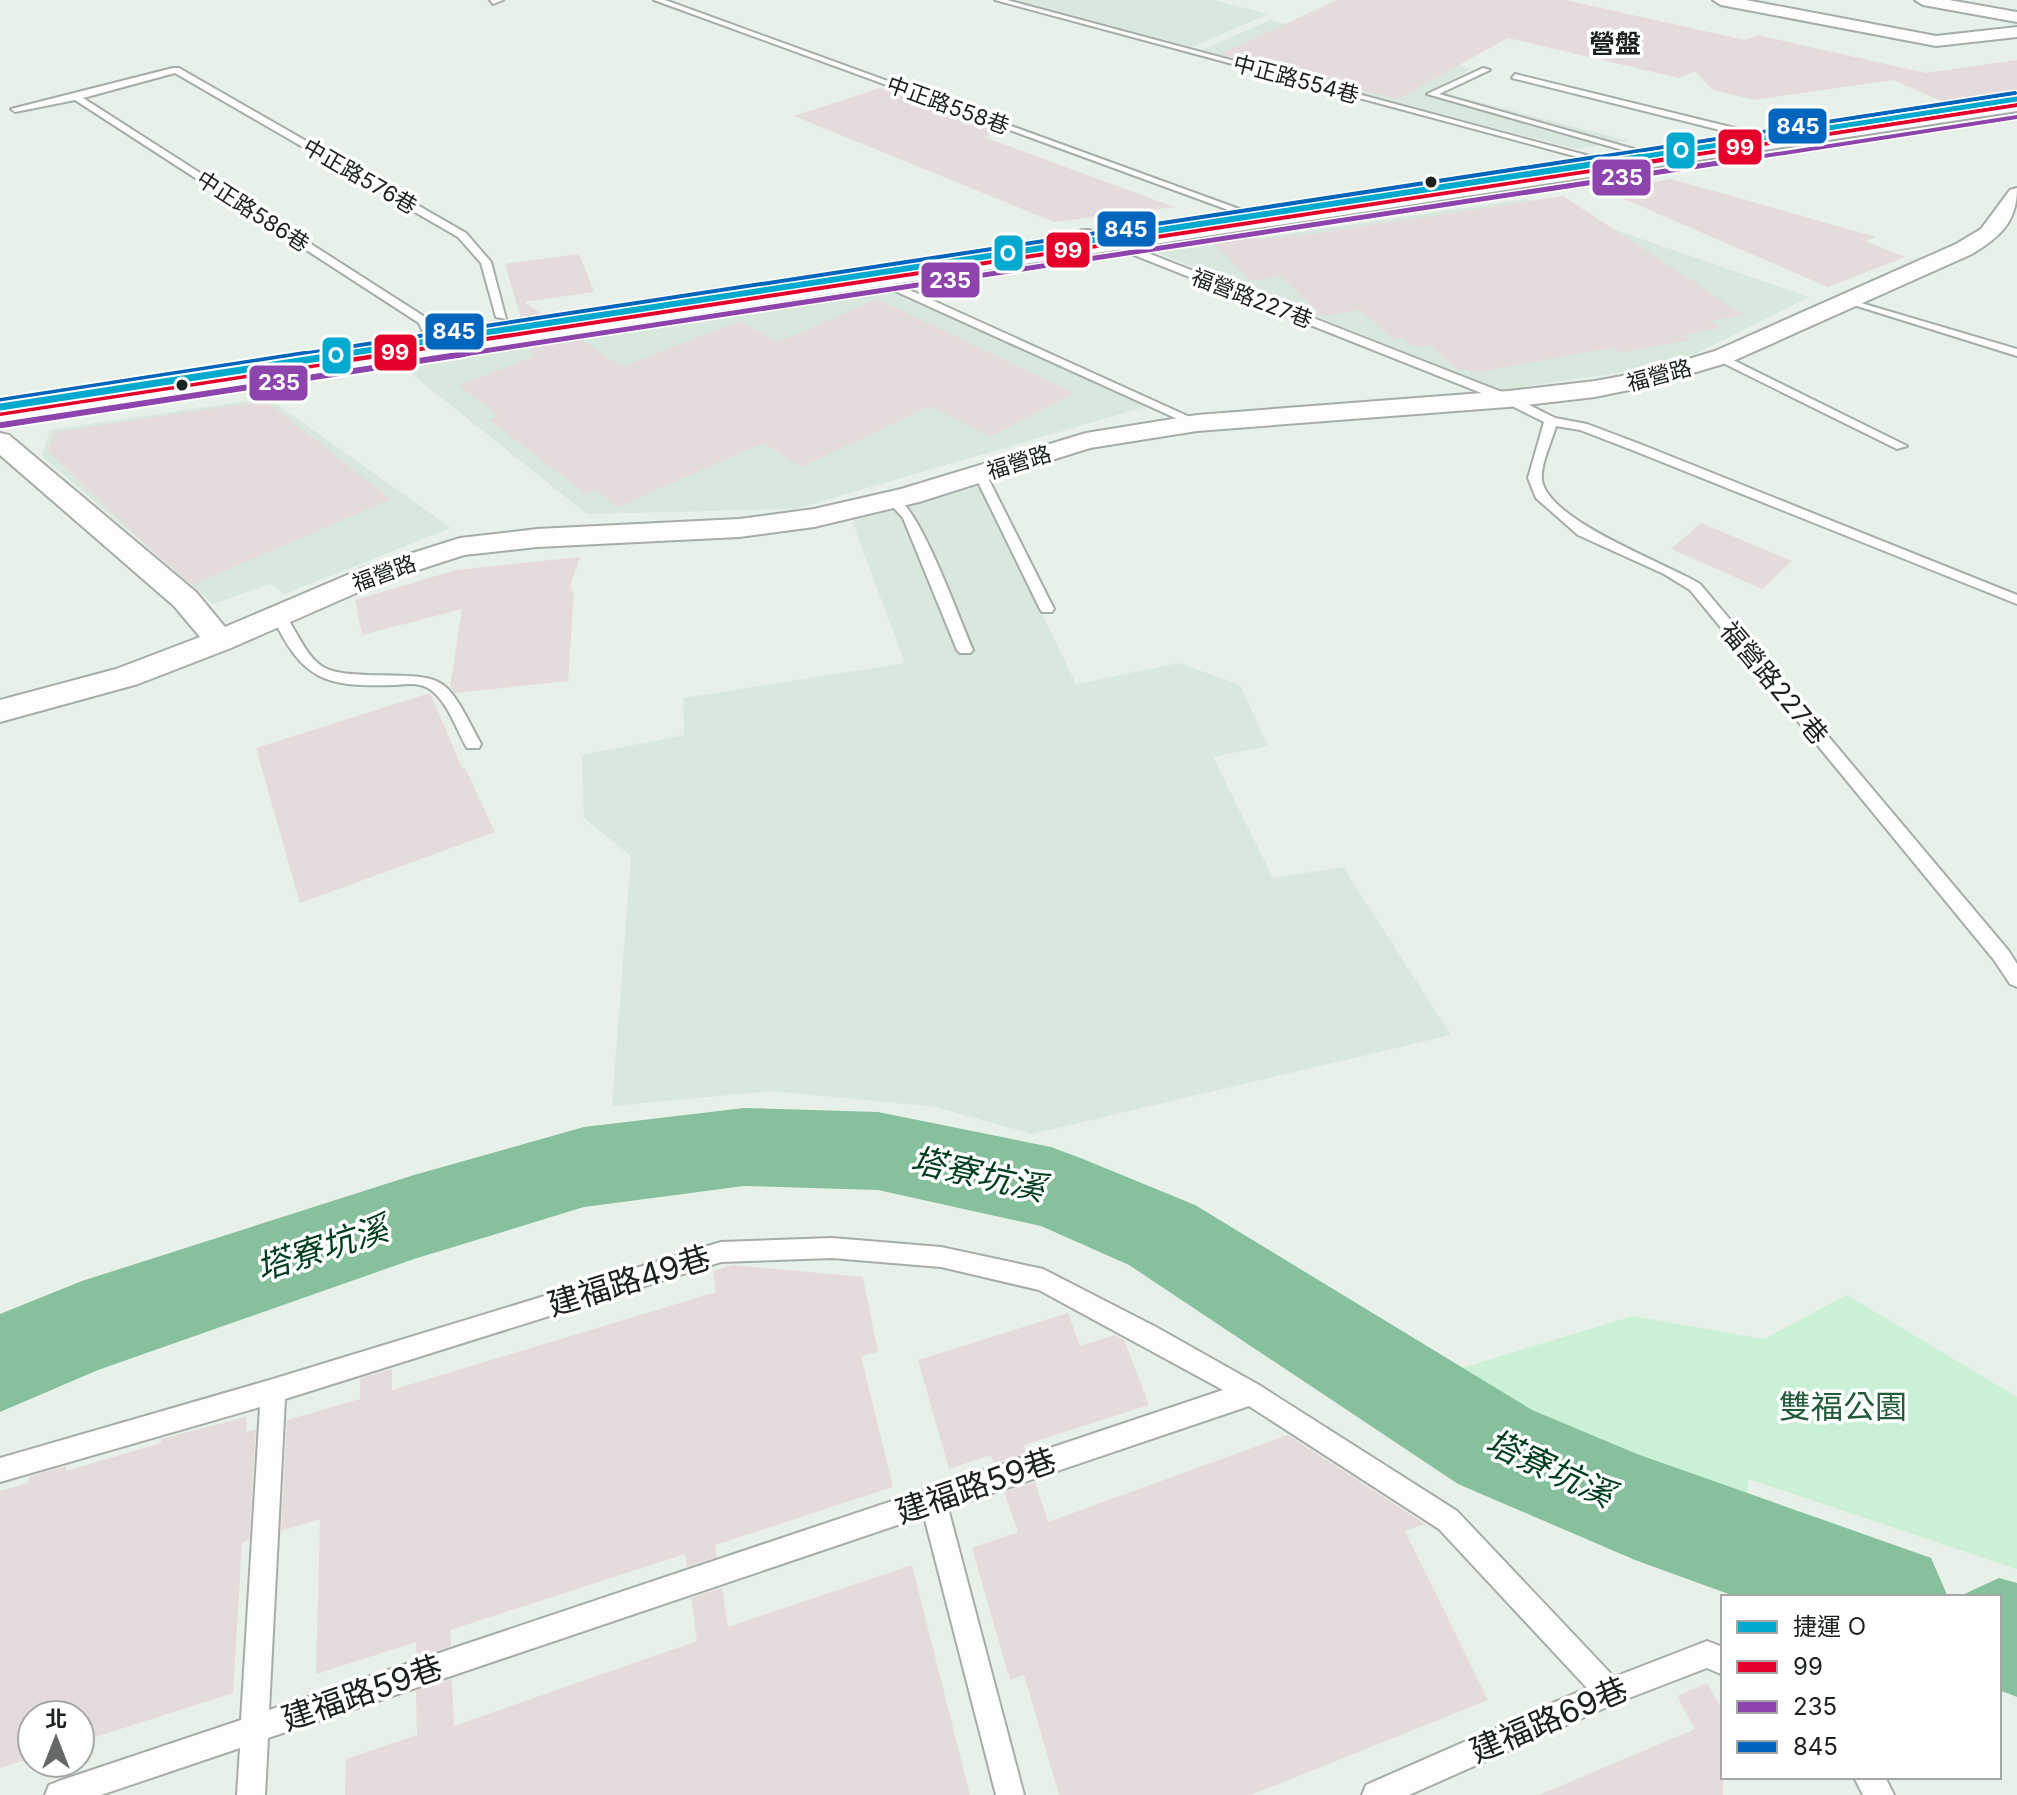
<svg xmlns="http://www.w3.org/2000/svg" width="2017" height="1795" viewBox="0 0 2017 1795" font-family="Inter,'Noto Sans TC',sans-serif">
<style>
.built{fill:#d8e8dd}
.green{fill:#caf1d6}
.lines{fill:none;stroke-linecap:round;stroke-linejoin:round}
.river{fill:#87c09c;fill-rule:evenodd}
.building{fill:#e5dbdc}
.lane-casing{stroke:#a6aca7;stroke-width:4}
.street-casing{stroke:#a6aca7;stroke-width:4}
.primary-casing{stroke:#a6aca7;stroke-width:4}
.lane{fill:#fcfdfc;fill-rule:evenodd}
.street{fill:#fcfdfc;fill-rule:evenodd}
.primary{fill:#fcfdfc;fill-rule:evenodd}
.bus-1-far2-casing{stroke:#fff;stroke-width:7}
.bus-1-far1-casing{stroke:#fff;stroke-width:8}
.bus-1-casing{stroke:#fff;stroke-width:10}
.bus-2-far2-casing{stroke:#fff;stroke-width:7}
.bus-2-far1-casing{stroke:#fff;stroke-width:8}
.bus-2-casing{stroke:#fff;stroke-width:10}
.bus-3-far2-casing{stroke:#fff;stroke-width:7}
.bus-3-far1-casing{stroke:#fff;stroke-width:8}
.bus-3-casing{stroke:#fff;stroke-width:10}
.bus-1-far2{stroke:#e4002b;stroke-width:4}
.bus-1-far1{stroke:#e4002b;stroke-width:5}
.bus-1{stroke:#e4002b;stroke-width:6}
.bus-2-far2{stroke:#8e44ad;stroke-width:4}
.bus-2-far1{stroke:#8e44ad;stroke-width:5}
.bus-2{stroke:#8e44ad;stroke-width:6}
.bus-3-far2{stroke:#0065bd;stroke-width:4}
.bus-3-far1{stroke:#0065bd;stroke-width:5}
.bus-3{stroke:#0065bd;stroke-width:6}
.metro-1-far2-casing{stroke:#fff;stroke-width:8}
.metro-1-far1-casing{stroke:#fff;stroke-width:9}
.metro-1-casing{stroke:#fff;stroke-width:11}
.metro-1-far2{stroke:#00a9ce;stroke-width:5}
.metro-1-far1{stroke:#00a9ce;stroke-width:6}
.metro-1{stroke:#00a9ce;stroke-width:7}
.bus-dot{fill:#1c221e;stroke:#fff;stroke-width:3}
.labels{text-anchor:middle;stroke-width:7;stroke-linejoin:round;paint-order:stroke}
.far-street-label{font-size:22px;fill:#1c221e;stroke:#fff}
.far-quarter-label{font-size:26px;font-weight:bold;fill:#1c221e;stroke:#fff}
.street-label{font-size:26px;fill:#1c221e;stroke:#fff}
.near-street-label{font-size:32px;fill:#1c221e;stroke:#fff}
.near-park-label{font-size:32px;fill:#235c3a;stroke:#fff}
.near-water-label{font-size:34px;font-style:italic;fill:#003f1e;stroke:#fff}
.line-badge{stroke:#fff;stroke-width:3}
.badge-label{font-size:22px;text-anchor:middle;font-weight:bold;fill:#fff}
</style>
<rect width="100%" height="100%" fill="#e8f0ea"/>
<!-- built -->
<g class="built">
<polygon points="1017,0 1212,0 1269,14 1192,47"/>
<polygon points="1270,20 1471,69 1433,90 1629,141 1576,149 1200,51"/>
<polygon points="1526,199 1809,297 1697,353 1631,371 1500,390 1158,253"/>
<polygon points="884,287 1148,406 795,509 587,514 399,364"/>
<polygon points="268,398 451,528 284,594 270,584 213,604 42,456 50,430"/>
<polygon points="980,486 1076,684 1179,663 1240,685 1268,746 1213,757 1273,878 1343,867 1451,1035 1032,1134 935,1107 773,1091 612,1106 631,856 584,818 582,755 684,735 683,698 905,663 852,521"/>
</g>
<!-- green -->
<polygon class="green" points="1847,1295 2017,1397 2017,1569 1748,1479 1747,1534 1612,1489 1485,1427 1412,1383 1633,1316 1764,1339"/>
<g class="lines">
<!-- river -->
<g class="river">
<polygon points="744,1108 878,1112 1051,1147 1083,1159 1195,1205 1532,1410 1637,1454 1931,1558 1948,1597 1737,1597 1635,1560 1458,1484 1129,1265 1041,1226 878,1190 744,1186 584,1207 414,1259 98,1370 0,1412 0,1314 82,1281 414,1175 584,1127"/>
<polygon points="1999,1578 2017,1583 2017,1697 1999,1690 1999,1597 1958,1597"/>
</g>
</g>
<!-- building -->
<g class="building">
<polygon points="1337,0 1565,0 1745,40 1757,35 1926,73 2017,60 2017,96 1953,106 1893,80 1754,100 1713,90 1695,71 1679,78 1508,38 1397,99 1220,54"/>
<polygon points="880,88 998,132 984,137 1174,207 1054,222 794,116"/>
<polygon points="1671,179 1876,237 1865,241 1905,257 1828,287 1603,190"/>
<polygon points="1563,196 1744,315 1709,321 1720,328 1684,335 1690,340 1619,353 1612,348 1472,373 1467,369 1458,370 1429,345 1413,347 1402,338 1393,339 1360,310 1323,316 1280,276 1252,281 1208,239 1244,233 1260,239 1314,234"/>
<polygon points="579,254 594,292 524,302 548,318 522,322 505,264"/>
<polygon points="877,299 1074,393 990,437 930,406 801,467 763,443 617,507 594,489 586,494 489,420 499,416 458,385 533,357 529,344 576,336 622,367 739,321 778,342"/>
<polygon points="265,401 391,499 192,585 153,552 48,451 55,432"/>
<polygon points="1701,523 1792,561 1762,589 1671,549"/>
<polygon points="580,557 570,586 574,594 568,681 455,693 450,687 462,609 362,635 355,600 456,570"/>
<polygon points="430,693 462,768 465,768 495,832 300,903 256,748"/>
<polygon points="733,1265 863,1277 878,1352 861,1356 893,1487 715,1545 717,1557 687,1567 685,1554 450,1630 451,1646 416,1658 416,1642 316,1674 320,1519 281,1531 287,1420 360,1399 360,1378 392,1369 392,1390 716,1292 713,1271"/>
<polygon points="1068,1313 1080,1346 1115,1335 1124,1340 1149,1405 1024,1445 1026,1453 994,1464 991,1455 949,1469 918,1360"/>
<polygon points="246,1417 246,1432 256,1429 249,1540 242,1543 233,1693 80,1742 80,1715 32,1715 32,1758 0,1768 0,1491 28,1483 29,1477 66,1466 66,1471 161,1443 161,1439"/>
<polygon points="1288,1435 1425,1524 1405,1531 1488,1700 1251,1795 1059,1795 1024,1675 1010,1680 972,1548 1018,1532 1004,1492 1035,1482 1048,1522"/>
<polygon points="912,1565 970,1795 345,1795 346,1759 417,1735 416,1691 452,1679 454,1726 697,1641 691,1598 722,1588 728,1627"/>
<polygon points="1707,1683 1723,1711 1723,1795 1539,1795 1695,1729 1677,1696"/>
</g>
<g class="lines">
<defs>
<g id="lane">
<polygon points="490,0 503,0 493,4"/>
<polygon points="654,0 665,0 1242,210 1234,212"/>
<polygon points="995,0 1007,0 1597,158 1589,160"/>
<polygon points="173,68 179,68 466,233 491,262 506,319 496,317 481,263 458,237 175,73 83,98 428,319 430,330 422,330 419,323 75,100 15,112 11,109"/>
<polygon points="1483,68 1490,70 1439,94 1641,151 1633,153 1427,94"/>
<polygon points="1515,74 1755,133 1756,135 1752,138 1512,78"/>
<path d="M1081 230H1089L1512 396 1555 418 1587 424 1640 444 2017 595V604L1632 450 1580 430 1556 426C1552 441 1540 465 1542 480 1548 521 1666 563 1700 584L2008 950 2017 964V987L2010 984 1994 960 1690 590 1664 574 1578 535 1536 498 1528 478 1544 422 1504 402 1081 234Z"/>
<polygon points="873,277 881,277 1203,423 1193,426 873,281"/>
<polygon points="1844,298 2017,349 2017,356 1844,302"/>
<polygon points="1715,355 1723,355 1907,446 1897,449 1715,359"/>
<polygon points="980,470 986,474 1054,609 1052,612 1042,612 1040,609 974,474"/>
<path d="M893 495C920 506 959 619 973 650L970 653H960L957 650 903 518 886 499Z"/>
<path d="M279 611C293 617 302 656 325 668 337 674 353 674 367 675 447 677 443 671 481 744L479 748H467C456 729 449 704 431 690 420 682 408 684 395 685 325 687 303 681 272 616Z"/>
<path d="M832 1238 941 1247 1043 1269 1156 1327 1259 1385 1457 1511 1614 1677 1707 1641 1723 1647V1675L1707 1668 1616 1703 1409 1795H1362L1366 1785 1587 1688 1439 1529 1249 1406 948 1508 1024 1795H996L924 1516 268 1738 265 1795H237L240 1748 101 1795H45L49 1785 59 1781 241 1720 260 1407 0 1482V1458L273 1379 721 1242ZM832 1258 941 1267 1039 1290 1223 1390 269 1710 285 1399 721 1262Z"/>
<polygon points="1854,1777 1885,1777 1894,1795 1863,1795"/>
</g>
<g id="street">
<polygon points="1713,0 1746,0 1936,36 2017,27 2017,37 1936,46 1721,5"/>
<polygon points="1915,0 1949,0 2017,12 2017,22 1923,5"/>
<path d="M2017 188C2017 222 2000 237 1972 254L1733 361 1653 385 1595 397 1508 407 1197 431 1090 448 919 502 814 527 739 537 537 547 464 555 381 582 231 648 138 684 0 722V700L116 669 200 637 174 606 0 455V433L9 435 196 592 225 627 359 570 460 538 537 529 739 519 814 509 901 489 1086 433 1197 415 1508 391 1595 381 1649 371 1715 351 1956 244 1981 229 2010 190Z"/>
</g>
<polygon id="primary" points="2017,99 2017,111 0,422 0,404"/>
</defs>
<!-- lane casing -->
<use href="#lane" class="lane-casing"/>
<!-- street casing -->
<use href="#street" class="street-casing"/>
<!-- primary casing -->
<use href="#primary" class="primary-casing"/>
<!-- lane -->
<use href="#lane" class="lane"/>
<!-- street -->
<use href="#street" class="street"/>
<!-- primary -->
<use href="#primary" class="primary"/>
<defs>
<polyline id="bus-1-far2" points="1666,159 2017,105"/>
<polyline id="bus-1-far1" points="371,356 1679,157"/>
<polyline id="bus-1" points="0,413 384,354"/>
<polyline id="bus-2-far2" points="1745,159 2017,117"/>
<polyline id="bus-2-far1" points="451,356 1758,157"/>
<polyline id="bus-2" points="2,425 464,354"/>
<polyline id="bus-3-far2" points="1586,159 2015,93"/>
<polyline id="bus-3-far1" points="292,356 1599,157"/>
<polyline id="bus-3" points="0,401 305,354"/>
</defs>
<!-- bus-1-far2 casing -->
<use href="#bus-1-far2" class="bus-1-far2-casing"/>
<!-- bus-1-far1 casing -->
<use href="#bus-1-far1" class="bus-1-far1-casing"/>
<!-- bus-1 casing -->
<use href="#bus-1" class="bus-1-casing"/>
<!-- bus-2-far2 casing -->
<use href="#bus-2-far2" class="bus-2-far2-casing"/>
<!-- bus-2-far1 casing -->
<use href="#bus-2-far1" class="bus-2-far1-casing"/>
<!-- bus-2 casing -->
<use href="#bus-2" class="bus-2-casing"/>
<!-- bus-3-far2 casing -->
<use href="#bus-3-far2" class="bus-3-far2-casing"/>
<!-- bus-3-far1 casing -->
<use href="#bus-3-far1" class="bus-3-far1-casing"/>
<!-- bus-3 casing -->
<use href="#bus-3" class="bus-3-casing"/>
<!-- bus-1-far2 -->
<use href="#bus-1-far2" class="bus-1-far2"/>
<!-- bus-1-far1 -->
<use href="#bus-1-far1" class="bus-1-far1"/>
<!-- bus-1 -->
<use href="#bus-1" class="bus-1"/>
<!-- bus-2-far2 -->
<use href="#bus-2-far2" class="bus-2-far2"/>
<!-- bus-2-far1 -->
<use href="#bus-2-far1" class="bus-2-far1"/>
<!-- bus-2 -->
<use href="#bus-2" class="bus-2"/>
<!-- bus-3-far2 -->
<use href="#bus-3-far2" class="bus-3-far2"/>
<!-- bus-3-far1 -->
<use href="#bus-3-far1" class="bus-3-far1"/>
<!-- bus-3 -->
<use href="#bus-3" class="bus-3"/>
<defs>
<polyline id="metro-1-far2" points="1627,159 2017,99"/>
<polyline id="metro-1-far1" points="331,356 1640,157"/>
<polyline id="metro-1" points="0,407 345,354"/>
</defs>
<!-- metro-1-far2 casing -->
<use href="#metro-1-far2" class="metro-1-far2-casing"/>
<!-- metro-1-far1 casing -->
<use href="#metro-1-far1" class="metro-1-far1-casing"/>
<!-- metro-1 casing -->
<use href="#metro-1" class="metro-1-casing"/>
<!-- metro-1-far2 -->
<use href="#metro-1-far2" class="metro-1-far2"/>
<!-- metro-1-far1 -->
<use href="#metro-1-far1" class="metro-1-far1"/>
<!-- metro-1 -->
<use href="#metro-1" class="metro-1"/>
</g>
<!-- markers -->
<g class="bus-dot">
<circle cx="1431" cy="182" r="7"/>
<circle cx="182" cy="385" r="7"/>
</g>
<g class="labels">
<!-- far-street labels -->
<g class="far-street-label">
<text transform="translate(1296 79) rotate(15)" y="8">中正路554巷</text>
<text transform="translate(948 105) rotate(20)" y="8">中正路558巷</text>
<text transform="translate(360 176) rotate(30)" y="8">中正路576巷</text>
<text transform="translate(253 211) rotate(33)" y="8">中正路586巷</text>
<text transform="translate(1252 298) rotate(21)" y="8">福營路227巷</text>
<text transform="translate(1659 375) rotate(-15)" y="8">福營路</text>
<text transform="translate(1019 462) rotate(-17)" y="8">福營路</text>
<text transform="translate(384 573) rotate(-20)" y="8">福營路</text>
</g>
<!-- far-quarter labels -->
<g class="far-quarter-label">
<text x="1615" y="53">營盤</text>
</g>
<!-- street labels -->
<g class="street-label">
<text transform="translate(1774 683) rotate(50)" y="9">福營路227巷</text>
</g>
<!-- near-street labels -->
<g class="near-street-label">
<text transform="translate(629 1281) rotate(-17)" y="11">建福路49巷</text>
<text transform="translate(976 1486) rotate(-19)" y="11">建福路59巷</text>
<text transform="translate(362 1693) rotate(-19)" y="11">建福路59巷</text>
<text transform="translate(1549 1720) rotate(-23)" y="11">建福路69巷</text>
</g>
<!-- near-park labels -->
<g class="near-park-label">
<text x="1843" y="1418">雙福公園</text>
</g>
<!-- near-water labels -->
<g class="near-water-label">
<text transform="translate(978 1174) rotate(13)" y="12">塔寮坑溪</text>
<text transform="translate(322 1248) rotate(-18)" y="12">塔寮坑溪</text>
<text transform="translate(1550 1468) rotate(25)" y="12">塔寮坑溪</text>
</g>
</g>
<g class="line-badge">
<rect x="1767" y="107" width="61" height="38" rx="8" fill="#0065bd"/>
<rect x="1717" y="128" width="46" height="38" rx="8" fill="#e4002b"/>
<rect x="1665" y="131" width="31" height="39" rx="8" fill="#00a9ce"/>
<rect x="1591" y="158" width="61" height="39" rx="8" fill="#8e44ad"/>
<rect x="1096" y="210" width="61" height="38" rx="8" fill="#0065bd"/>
<rect x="1045" y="231" width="46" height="38" rx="8" fill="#e4002b"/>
<rect x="993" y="234" width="31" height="38" rx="8" fill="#00a9ce"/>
<rect x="920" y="261" width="61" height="38" rx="8" fill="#8e44ad"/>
<rect x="424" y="312" width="61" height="39" rx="8" fill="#0065bd"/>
<rect x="373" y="333" width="45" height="39" rx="8" fill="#e4002b"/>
<rect x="321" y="336" width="31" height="39" rx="8" fill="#00a9ce"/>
<rect x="248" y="364" width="61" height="38" rx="8" fill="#8e44ad"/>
</g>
<g class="badge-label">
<text x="1798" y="134">845</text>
<text x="1740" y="155">99</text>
<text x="1681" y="158">O</text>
<text x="1622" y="185">235</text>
<text x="1126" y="237">845</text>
<text x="1068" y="258">99</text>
<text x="1008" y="261">O</text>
<text x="950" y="288">235</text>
<text x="454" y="339">845</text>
<text x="395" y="360">99</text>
<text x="336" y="363">O</text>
<text x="279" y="390">235</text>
</g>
<!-- legend -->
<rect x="1721" y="1595" width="280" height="184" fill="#ffffff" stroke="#a4a7a5" stroke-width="2"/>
<rect x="1737" y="1621" width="40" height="12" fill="#00a9ce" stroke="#a4a7a5" stroke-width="2"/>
<text x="1793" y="1635" font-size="24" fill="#1c221e">捷運 O</text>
<rect x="1737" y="1661" width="40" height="12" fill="#e4002b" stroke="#a4a7a5" stroke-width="2"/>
<text x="1793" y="1675" font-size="24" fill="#1c221e">99</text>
<rect x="1737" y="1701" width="40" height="12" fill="#8e44ad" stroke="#a4a7a5" stroke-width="2"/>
<text x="1793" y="1715" font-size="24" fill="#1c221e">235</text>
<rect x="1737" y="1741" width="40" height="12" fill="#0065bd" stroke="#a4a7a5" stroke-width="2"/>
<text x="1793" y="1755" font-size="24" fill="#1c221e">845</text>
<!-- north arrow -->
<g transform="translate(56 1739)"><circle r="38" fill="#ffffff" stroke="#a4a7a5" stroke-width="2"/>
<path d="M0-6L14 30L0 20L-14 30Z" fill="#636a65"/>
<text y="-12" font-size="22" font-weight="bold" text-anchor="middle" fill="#1c221e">北</text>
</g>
</svg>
